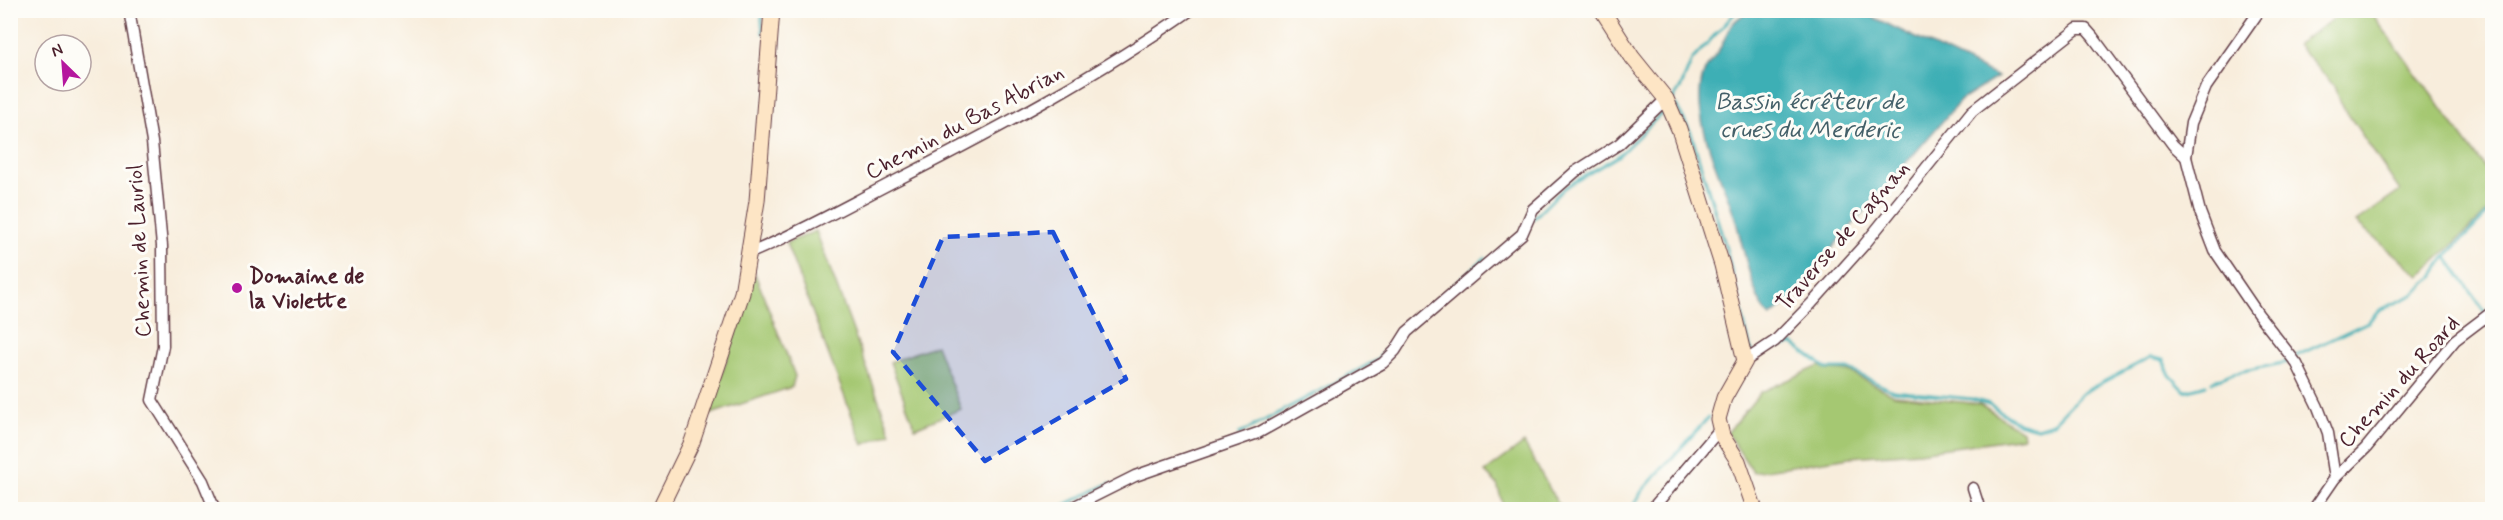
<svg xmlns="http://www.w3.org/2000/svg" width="2503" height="520" viewBox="0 0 2503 520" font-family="Mynerve,sans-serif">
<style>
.green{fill:#a5c872;stroke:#78744e;stroke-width:1.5}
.water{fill:#3dafb5;stroke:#446770;stroke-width:1.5}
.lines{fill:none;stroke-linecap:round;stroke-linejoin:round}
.stream{stroke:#3dafb5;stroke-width:3}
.street-casing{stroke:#643e46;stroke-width:13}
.secondary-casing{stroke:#643e46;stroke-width:17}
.street{stroke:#fff;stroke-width:10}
.secondary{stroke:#fde5c5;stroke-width:15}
.marked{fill:#1d4ed8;fill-opacity:0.2;stroke:#1d4ed8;stroke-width:4.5;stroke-dasharray:12 8;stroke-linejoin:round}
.poi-dot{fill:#b5179e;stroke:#fdfcf7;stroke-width:2}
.labels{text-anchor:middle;stroke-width:6;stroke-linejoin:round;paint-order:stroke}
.street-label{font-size:22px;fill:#4a1f2b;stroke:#fdfcf7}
.poi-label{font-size:22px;font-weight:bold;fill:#4a1f2b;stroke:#fdfcf7;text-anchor:start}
.water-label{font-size:24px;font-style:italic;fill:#446069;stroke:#fdfcf7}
</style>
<rect width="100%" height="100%" fill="#fdfcf7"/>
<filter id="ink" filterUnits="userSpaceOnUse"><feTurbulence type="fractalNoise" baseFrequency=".0167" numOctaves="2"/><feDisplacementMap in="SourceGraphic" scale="12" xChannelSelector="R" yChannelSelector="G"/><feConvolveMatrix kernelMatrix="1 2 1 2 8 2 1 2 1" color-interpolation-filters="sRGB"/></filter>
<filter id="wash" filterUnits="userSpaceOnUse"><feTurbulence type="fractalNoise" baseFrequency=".008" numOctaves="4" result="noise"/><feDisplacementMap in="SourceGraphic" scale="24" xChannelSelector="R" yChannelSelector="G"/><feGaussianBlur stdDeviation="1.35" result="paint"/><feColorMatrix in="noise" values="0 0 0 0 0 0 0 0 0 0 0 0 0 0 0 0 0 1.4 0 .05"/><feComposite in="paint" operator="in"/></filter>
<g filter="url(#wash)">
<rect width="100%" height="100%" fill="#f8eddc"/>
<!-- green -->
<g class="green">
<polygon points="2345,11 2370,11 2492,177 2492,207 2420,276 2356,222 2400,191 2339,101 2334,86 2297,44"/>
<polygon points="816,231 891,433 863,445 786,243"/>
<polygon points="755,274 795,376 792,387 708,415"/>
<polygon points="936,345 961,409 915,428 890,362"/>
<polygon points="1819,366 1828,370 1848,371 1893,395 1980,404 2022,431 2023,437 1919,452 1850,457 1753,472 1727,433 1761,392"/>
<polygon points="1524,443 1561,509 1504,509 1497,484 1485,472"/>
</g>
<!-- water -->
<path class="water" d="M1858 10 1998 77 1961 100 1828 253 1791 300 1770 316C1753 303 1742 241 1735 218 1722 176 1688 116 1704 73 1707 64 1715 58 1719 50 1729 33 1727 23 1748 12 1756 7 1842 10 1858 10Z"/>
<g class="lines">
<!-- stream -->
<g class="stream">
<polyline points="761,10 763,33"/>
<polyline points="1673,99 1680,89 1692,60 1738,10"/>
<polyline points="1676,105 1691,133 1726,248 1751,351"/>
<polyline points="1534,218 1564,188 1618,156 1664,111"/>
<polyline points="2446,256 2485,312"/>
<polyline points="1436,301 1485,258"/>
<polyline points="1773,347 1793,344 1827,369 1848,369 1893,391 1972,399 1989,404 2018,423 2037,428 2053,423 2082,393 2151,357 2163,360 2170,375 2185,391 2206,385"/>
<polyline points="2296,356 2368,322 2380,310 2413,295 2432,278 2446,256 2492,209"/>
<polyline points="2212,382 2233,373 2288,362"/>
<polyline points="1239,434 1377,360 1399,336"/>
<polyline points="1054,510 1110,483"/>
<polyline points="1631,510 1642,491 1708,418"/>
</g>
</g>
</g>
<g filter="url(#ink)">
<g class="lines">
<defs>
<g id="street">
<polyline points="129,10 152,142 162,246 163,346 152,400 203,481 215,510"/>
<polyline points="2260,10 2206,87 2191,123 2186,157 2200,212 2215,251 2258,314 2297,364 2318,407 2328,433 2335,478"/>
<path d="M748 254C799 233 846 206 895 181 997 129 1097 76 1191 10"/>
<polyline points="1745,361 1775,341 1812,303 1864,245 1972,111 2077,29 2086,29 2093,37 2173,145 2186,157"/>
<polyline points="1973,488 1980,510"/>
<polyline points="1067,510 1135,476 1258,433 1383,363 1395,351 1407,332 1522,234 1533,209 1575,172 1619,144 1666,99"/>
<polyline points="1651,510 1720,429"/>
<polyline points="2313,510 2335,478 2366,448 2455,340 2492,312"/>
</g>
<g id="secondary">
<polyline points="1602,10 1632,57 1666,99 1679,129 1722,265 1745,361 1724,398 1718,419 1722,436 1738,461 1755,510"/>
<polyline points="659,510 692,442 742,293 757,201 772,10"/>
</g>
</defs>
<!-- street casing -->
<use href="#street" class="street-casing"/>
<!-- secondary casing -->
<use href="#secondary" class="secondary-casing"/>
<!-- street -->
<use href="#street" class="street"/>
<!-- secondary -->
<use href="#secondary" class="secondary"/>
</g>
</g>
<!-- marked area -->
<path class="marked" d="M1053 232 1126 379 985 461 893 352 943 237Z"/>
<!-- markers -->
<circle class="poi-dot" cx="237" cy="288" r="6"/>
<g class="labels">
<!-- street labels -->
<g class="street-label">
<text transform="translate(964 121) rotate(-28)" y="8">Chemin du Bas Abrian</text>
<text transform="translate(1842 235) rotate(-49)" y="8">Traverse de Cagnan</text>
<text transform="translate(138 251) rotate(-93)" y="8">Chemin de Lauriol</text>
<text transform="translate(2398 381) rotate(-48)" y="8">Chemin du Roard</text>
</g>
<!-- poi labels -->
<g class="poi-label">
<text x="249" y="283">Domaine de<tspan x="249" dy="25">la Violette</tspan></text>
</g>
<!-- water labels -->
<g class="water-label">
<text x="1810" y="109">Bassin écrêteur de<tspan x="1810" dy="28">crues du Merderic</tspan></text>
</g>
</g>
<!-- margin -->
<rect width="2503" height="520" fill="none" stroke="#fdfcf7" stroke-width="36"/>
<!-- north arrow -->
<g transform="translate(63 63) rotate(335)"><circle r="28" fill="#fdfcf7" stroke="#b5a4a5" stroke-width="1.5"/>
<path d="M0-4.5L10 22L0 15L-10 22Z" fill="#b5179e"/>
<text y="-9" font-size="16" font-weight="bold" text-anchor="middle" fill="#4a1f2b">N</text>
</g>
</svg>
